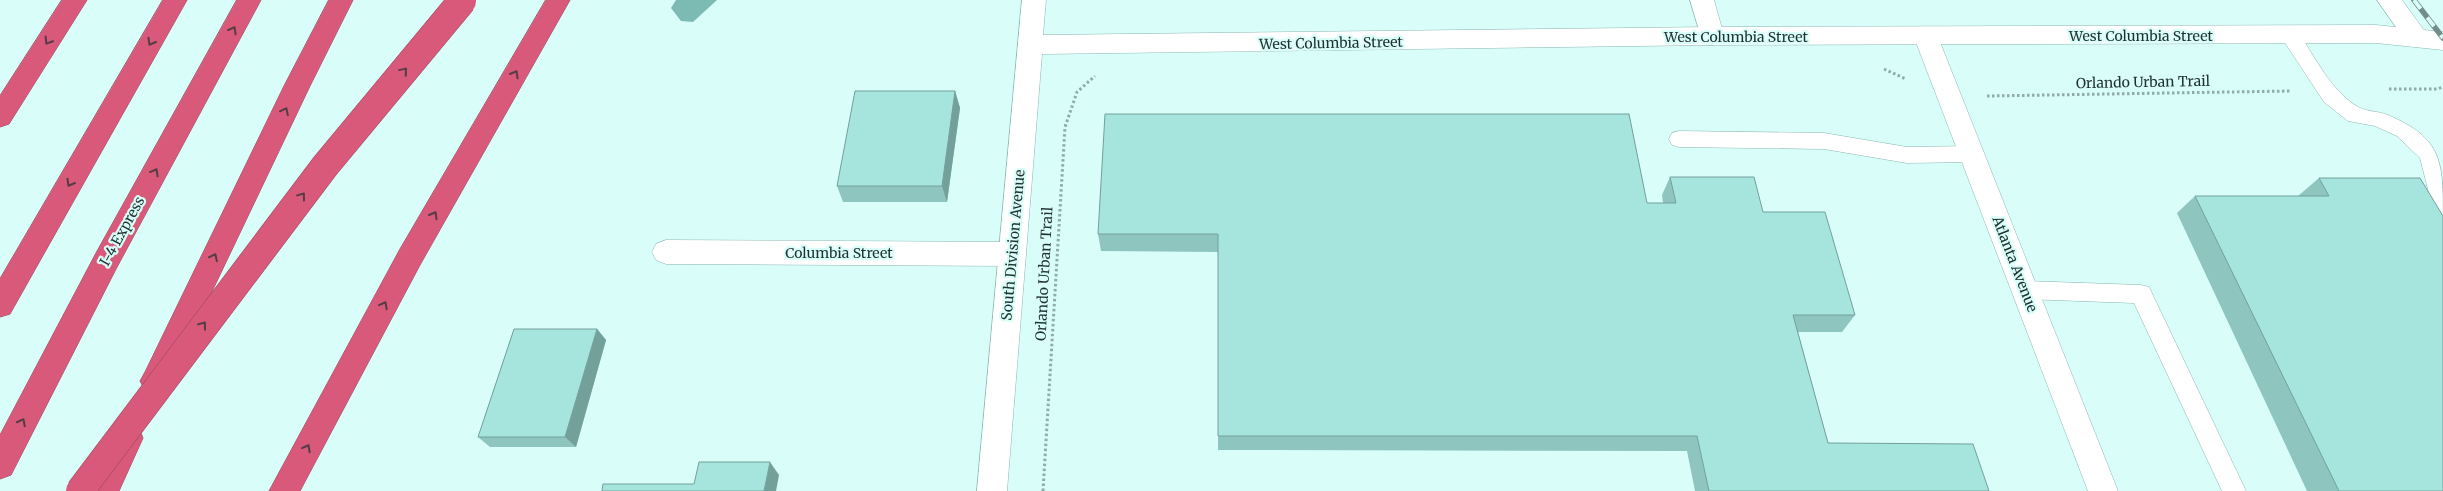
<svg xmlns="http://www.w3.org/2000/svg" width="2443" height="491" viewBox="0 0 2443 491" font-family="Merriweather,serif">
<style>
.water{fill:#7cbab4}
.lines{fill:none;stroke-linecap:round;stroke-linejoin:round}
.lane-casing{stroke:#8ab6b1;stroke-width:1}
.street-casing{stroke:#8ab6b1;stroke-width:1}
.secondary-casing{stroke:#8ab6b1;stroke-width:1}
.highway-casing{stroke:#974b5f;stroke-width:1}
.path{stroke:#8faca9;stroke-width:3;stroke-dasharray:2.5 2.5;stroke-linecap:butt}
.lane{fill:#fff;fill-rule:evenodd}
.street{fill:#fff;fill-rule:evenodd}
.secondary{fill:#fff;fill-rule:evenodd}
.highway{fill:#d85979;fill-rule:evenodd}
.rail-casing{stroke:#738d8a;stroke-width:5.5}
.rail{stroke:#d9fdf9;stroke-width:4;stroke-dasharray:11;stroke-linecap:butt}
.highway-bridge-casing{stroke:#974b5f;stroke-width:29;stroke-linecap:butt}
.highway-bridge{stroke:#d85979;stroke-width:28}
.wall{fill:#8ec5bf}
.shaded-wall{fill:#74a09b}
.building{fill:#a5e5de;stroke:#74a09b}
.oneway{stroke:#563d45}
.labels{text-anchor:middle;stroke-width:4.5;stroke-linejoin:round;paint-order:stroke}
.street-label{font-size:14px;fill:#1f312f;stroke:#d9fdf9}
</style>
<rect width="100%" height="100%" fill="#d9fdf9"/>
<!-- water -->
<polygon class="water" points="676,0 717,0 693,22 681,21 671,8"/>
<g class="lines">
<defs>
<g id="lane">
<path d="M2290 28 2297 30C2315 57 2330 90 2358 107 2367 112 2379 111 2388 115 2443 139 2443 161 2443 218L2436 215 2433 209 2420 158 2397 136 2375 126 2348 121 2324 102 2280 35 2283 30Z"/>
<polygon points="1679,131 1824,133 1907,147 1972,146 1979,148 1982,154 1979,160 1972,162 1907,163 1824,149 1679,147 1672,145 1669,139 1672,133"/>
<polygon points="2025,281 2141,285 2149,287 2246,491 2222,491 2134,303 2025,299 2017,297 2014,290 2017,283"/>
</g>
<g id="street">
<polygon points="1690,0 1714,0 1724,36 1721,43 1712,45 1703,43"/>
<polygon points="2377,0 2402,0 2429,37 2426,44 2417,46 2408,44"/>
<polygon points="1926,28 1935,30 1938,37 2118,491 2088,491 1914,37 1917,30"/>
<polygon points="666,240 1012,242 1022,246 1026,254 1022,262 1012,266 666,264 656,260 652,252 656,244"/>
</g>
<polygon id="secondary" points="1022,0 1046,0 1043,35 1712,27 2376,25 2443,32 2443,50 2376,43 1712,45 1042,54 1007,491 977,491"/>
<g id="highway">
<polygon points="62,0 87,0 9,124 0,127 0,96"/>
<polygon points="163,0 187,0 10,314 0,317 0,279"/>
<polygon points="237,0 261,0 116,269 11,475 0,479 0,435 96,253"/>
<polygon points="329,0 353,0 310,86 165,390 155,394 145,390 140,381 145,372 284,86"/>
<polygon points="546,0 570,0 420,265 300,491 269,491 400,249"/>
<polygon points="128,424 139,428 143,438 119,491 88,491 117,428"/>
</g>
</defs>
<!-- lane casing -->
<use href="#lane" class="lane-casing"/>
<!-- street casing -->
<use href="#street" class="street-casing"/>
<!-- secondary casing -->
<use href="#secondary" class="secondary-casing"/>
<!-- highway casing -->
<use href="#highway" class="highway-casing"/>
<!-- path -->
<g class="path">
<polyline points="1884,69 1906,79"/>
<polyline points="2389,89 2437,89 2443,87"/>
<polyline points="1987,96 2290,91"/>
<polyline points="1043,491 1065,127 1077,92 1095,76"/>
</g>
<!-- lane -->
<use href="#lane" class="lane"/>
<!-- street -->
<use href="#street" class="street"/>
<!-- secondary -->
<use href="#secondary" class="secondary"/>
<!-- highway -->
<use href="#highway" class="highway"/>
<defs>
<polyline id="rail" points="2414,0 2443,38"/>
</defs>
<!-- rail casing -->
<use href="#rail" class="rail-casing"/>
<!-- rail -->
<use href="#rail" class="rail"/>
<defs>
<polyline id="highway-bridge" points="80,491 325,166 462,1"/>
</defs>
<!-- highway-bridge casing -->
<use href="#highway-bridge" class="highway-bridge-casing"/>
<!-- highway-bridge -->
<use href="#highway-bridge" class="highway-bridge"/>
</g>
<!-- wall -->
<g class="wall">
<polygon points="955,91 960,108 947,202 843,202 837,186"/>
<polygon points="1670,177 1763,212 1855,315 1842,332 1798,332 1828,443 1989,491 1695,491 1687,451 1218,450 1218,252 1101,251 1098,234 1647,203 1663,203 1662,195"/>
<polygon points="2319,178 2420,178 2443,491 2307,491 2177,213 2195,196 2298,196"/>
<polygon points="597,329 606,340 576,447 490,447 478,437"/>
</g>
<!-- shaded-wall -->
<g class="shaded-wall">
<polygon points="955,91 960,108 947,202 942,186"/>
<polygon points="597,329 606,340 576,447 565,437"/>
<polygon points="770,462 779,475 776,491 764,491"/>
</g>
<!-- building -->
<g class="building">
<polygon points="855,91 955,91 942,186 837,186"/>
<polygon points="1105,114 1629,114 1647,203 1676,203 1670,177 1754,177 1763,212 1825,212 1855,315 1793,315 1828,443 1973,444 1989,491 1709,491 1697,436 1218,436 1218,234 1098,234"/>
<polygon points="2319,178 2420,178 2443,216 2443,491 2339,491 2195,196 2329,196"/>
<polygon points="514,329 597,329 565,437 478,437"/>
<polygon points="699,462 770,462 764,491 602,491 603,484 694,484"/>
</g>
<!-- one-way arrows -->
<defs><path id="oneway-chevron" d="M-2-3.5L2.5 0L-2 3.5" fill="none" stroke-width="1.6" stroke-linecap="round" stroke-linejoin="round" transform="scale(1.25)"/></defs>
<g class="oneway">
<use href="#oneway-chevron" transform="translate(233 30) rotate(-61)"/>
<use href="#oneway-chevron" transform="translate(48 41) rotate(122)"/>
<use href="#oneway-chevron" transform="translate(151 42) rotate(120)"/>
<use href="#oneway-chevron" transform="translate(404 71) rotate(-50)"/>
<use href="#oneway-chevron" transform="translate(515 74) rotate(-60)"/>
<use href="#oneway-chevron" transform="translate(285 111) rotate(-64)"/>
<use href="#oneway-chevron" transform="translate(155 172) rotate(-61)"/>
<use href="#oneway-chevron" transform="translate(70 183) rotate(120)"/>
<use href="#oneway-chevron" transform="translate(302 196) rotate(-53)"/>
<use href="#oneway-chevron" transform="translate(434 215) rotate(-60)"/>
<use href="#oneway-chevron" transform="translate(214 257) rotate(-64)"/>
<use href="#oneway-chevron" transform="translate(384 305) rotate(-62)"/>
<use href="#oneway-chevron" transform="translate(203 325) rotate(-53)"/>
<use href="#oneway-chevron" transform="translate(22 422) rotate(-63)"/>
<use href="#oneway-chevron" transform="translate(307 448) rotate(-62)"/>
</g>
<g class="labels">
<!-- street labels -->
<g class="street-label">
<text x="2141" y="41">West Columbia Street</text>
<text x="1736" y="42">West Columbia Street</text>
<text transform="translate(1331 43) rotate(-1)" y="5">West Columbia Street</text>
<text transform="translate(2143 82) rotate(-1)" y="5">Orlando Urban Trail</text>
<text transform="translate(122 231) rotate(-61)" y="5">I-4 Express</text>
<text transform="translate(1013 245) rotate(-85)" y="5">South Division Avenue</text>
<text x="839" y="258">Columbia Street</text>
<text transform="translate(2015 264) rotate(69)" y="5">Atlanta Avenue</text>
<text transform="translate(1044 274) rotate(-87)" y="5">Orlando Urban Trail</text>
</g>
</g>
</svg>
